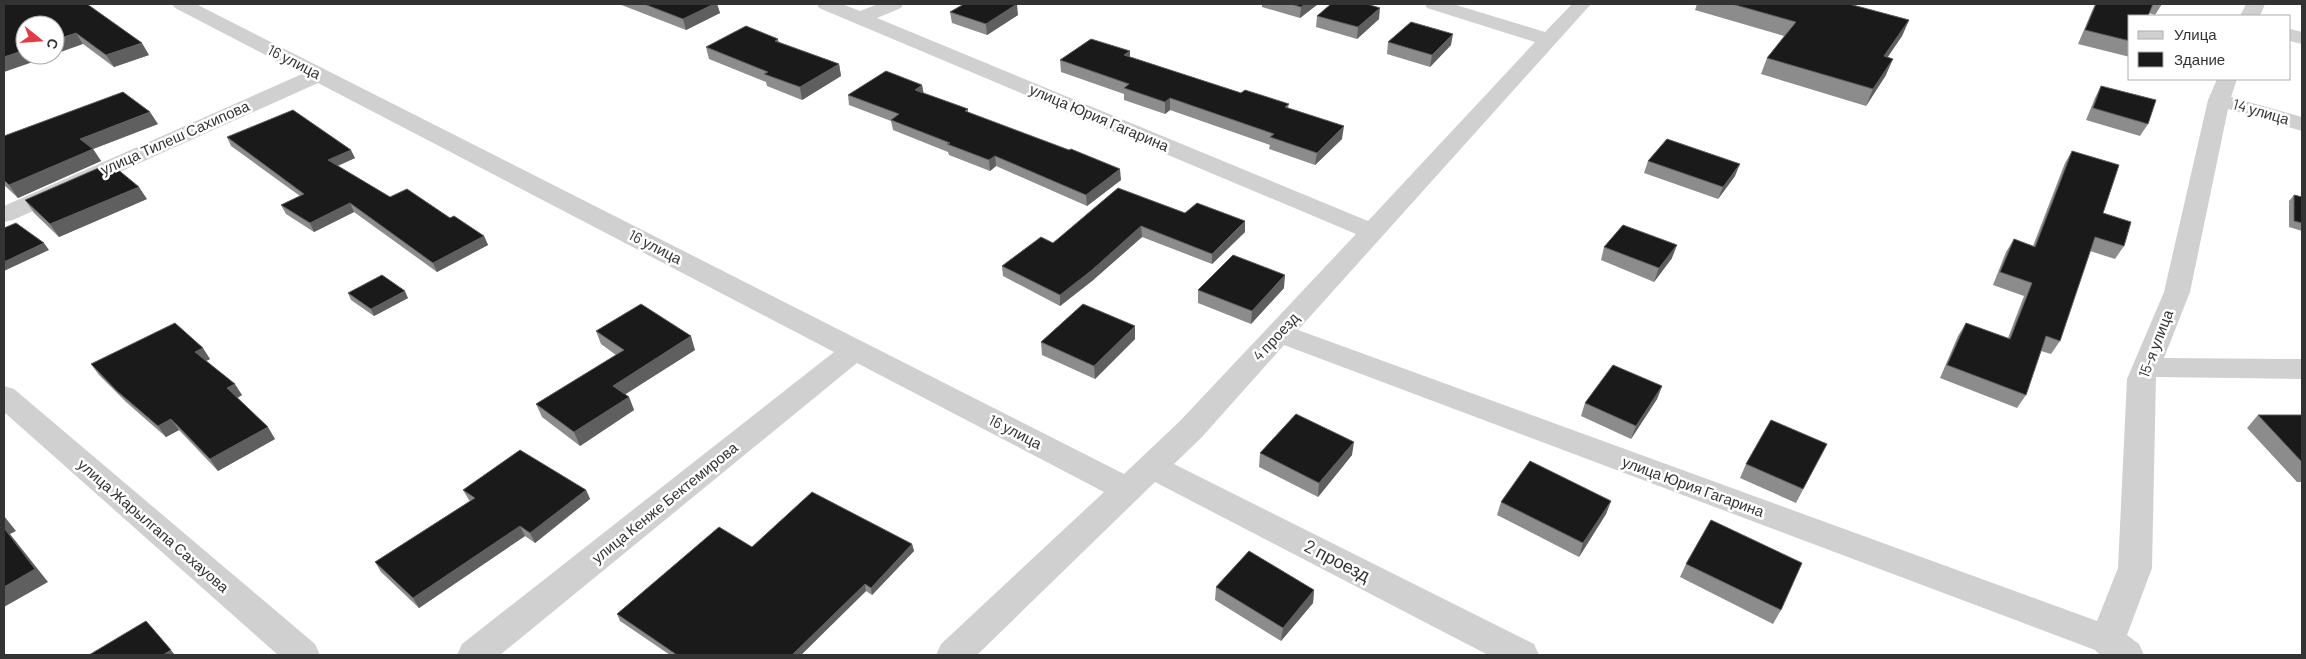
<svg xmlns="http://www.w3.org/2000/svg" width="2306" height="659" viewBox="0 0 2306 659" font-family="Barlow,sans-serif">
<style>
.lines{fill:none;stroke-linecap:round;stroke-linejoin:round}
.minor{fill:#d0d0d0;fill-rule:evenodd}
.wall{fill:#8c8c8c}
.shaded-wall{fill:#5f5f5f}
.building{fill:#1a1a1a;stroke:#5f5f5f}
.labels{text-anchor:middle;stroke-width:5;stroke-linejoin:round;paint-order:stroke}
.street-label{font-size:15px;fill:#333;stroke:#fff}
.near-street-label{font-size:18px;fill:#333;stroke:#fff}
</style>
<rect width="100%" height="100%" fill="#fff"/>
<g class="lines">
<!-- minor -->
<g class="minor">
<polygon points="172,4 196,4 1124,474 1180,421 1356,234 819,8 817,4 842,4 860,11 878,4 903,4 901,8 877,18 1368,221 1535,42 1427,8 1425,4 1453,4 1545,32 1572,4 1591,4 1298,330 2097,621 2118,568 2127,379 2164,292 2208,100 2217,79 2237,79 2231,97 2302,117 2302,131 2228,109 2190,292 2164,358 2302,359 2302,379 2156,377 2152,568 2127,635 2139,644 2144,655 2100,655 2095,650 1284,345 1202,437 1174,464 1534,644 1539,655 1488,655 1155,482 977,655 936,655 941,644 1104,492 857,363 500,655 457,655 462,644 834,352 318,83 13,220 4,222 4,206 302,74 175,8"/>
<polygon points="2246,4 2265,4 2260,16 2240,16"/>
<polygon points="2290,29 2302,32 2302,44 2290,41"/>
<polygon points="4,386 14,389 315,644 320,655 278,655 4,412"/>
</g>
</g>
<!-- wall -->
<g class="wall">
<polygon points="4,4 149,55 114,67 83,44"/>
<polygon points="619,4 717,4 720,13 686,30"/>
<polygon points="1262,4 1318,4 1300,18 1262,7"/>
<polygon points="1697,4 1849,4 1909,20 1902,36 1887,57 1886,75 1866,106 1761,74 1767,58 1784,36 1695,10"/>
<polygon points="2095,4 2162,4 2155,15 2149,13 2130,16 2130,57 2078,44"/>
<polygon points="950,12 1018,15 987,35 952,23"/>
<polygon points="1317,16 1379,19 1357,39 1316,27"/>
<polygon points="778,39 779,42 839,64 841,76 802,100 767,86 766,82 709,59 706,47"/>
<polygon points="1388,42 1451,45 1430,67 1387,54"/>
<polygon points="1130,57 1241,93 1289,104 1288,108 1342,139 1315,165 1269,149 1270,145 1170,110 1165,114 1124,100 1124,94 1061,72 1060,60"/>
<polygon points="922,85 923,93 968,109 968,112 1121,180 1087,206 996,166 990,171 949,155 948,152 893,130 891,121 849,105 848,95"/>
<polygon points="2101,86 2148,124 2140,136 2086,120 2095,98"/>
<polygon points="158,124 93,149 101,161 18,198 4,185 4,136"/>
<polygon points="227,137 355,158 338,166 390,197 450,218 484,236 488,245 437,272 354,212 314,232 286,214 281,205 300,196 231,146"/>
<polygon points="2072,151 2103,213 2124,246 2115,259 2090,251 2060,341 2051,354 2041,351 2026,395 2017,408 1940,378 1958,336 1966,323 2008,338 2024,296 1993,285 2006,252 2014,239 2033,246 2065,163"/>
<polygon points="1648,161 1735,176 1718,199 1644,173"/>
<polygon points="2294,195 2302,197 2302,231 2289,227 2289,201"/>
<polygon points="147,199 59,237 34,213 25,200"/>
<polygon points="1185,213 1245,232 1212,264 1142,237 1092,281 1060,306 1003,276 1002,266 1053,243"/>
<polygon points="1604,247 1672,258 1654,282 1601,260"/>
<polygon points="1284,288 1251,324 1198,303 1198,290"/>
<polygon points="348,293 408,298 374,316 351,300"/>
<polygon points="596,331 695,350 625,394 629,397 634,410 580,446 542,417 536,404 616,355 601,344"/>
<polygon points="1135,339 1095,379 1042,355 1041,342"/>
<polygon points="210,359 206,361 242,395 237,398 275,439 218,471 179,430 166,437 126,402 99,375 91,364"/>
<polygon points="1662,386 1657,399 1631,439 1581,416 1585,403"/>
<polygon points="2258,415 2302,415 2302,482 2297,482 2247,428"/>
<polygon points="1827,444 1796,503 1740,478 1746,464"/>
<polygon points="1260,453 1352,455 1318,497 1259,467"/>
<polygon points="463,490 586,490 590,499 535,543 525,536 419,608 381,572 375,562 470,501 469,500"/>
<polygon points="1611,501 1606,514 1579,557 1497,515 1501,502"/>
<polygon points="912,544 914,551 872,595 866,591 801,655 670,655 620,621 617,614 752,547"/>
<polygon points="1686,564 1781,610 1773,624 1680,577"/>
<polygon points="1216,587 1314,590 1313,603 1281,641 1215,600"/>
</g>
<!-- shaded-wall -->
<g class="shaded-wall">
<polygon points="714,4 717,4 720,13 686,30 683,19"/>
<polygon points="1017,4 1018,15 987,35 986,24"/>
<polygon points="1305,4 1318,4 1300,18 1301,7"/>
<polygon points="1380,8 1379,19 1357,39 1358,27"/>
<polygon points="1909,20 1902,36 1877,73 1884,56"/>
<polygon points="76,33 83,44 55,54 55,40"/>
<polygon points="1453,34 1451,45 1430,67 1432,55"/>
<polygon points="142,43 149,55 114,67 106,55"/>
<polygon points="25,50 25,55 53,55 4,72 4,57"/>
<polygon points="1130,51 1130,63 1124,55"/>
<polygon points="1893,59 1886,75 1866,106 1873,89"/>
<polygon points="839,64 841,76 802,100 800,87"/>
<polygon points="922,85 924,95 915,90"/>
<polygon points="1170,98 1170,110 1165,114 1165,102"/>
<polygon points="150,112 158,124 93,149 101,161 18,198 9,185 80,139"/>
<polygon points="1344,126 1342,139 1315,165 1317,153"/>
<polygon points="351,150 355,158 332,168 328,160"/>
<polygon points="995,156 996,166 990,171 989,160"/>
<polygon points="1740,164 1735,176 1718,199 1723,187"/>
<polygon points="1120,169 1121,180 1087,206 1086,195"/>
<polygon points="139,187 147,199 59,237 50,224"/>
<polygon points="350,203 354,212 314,232 310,223"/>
<polygon points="1245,221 1245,232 1212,264 1212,254"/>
<polygon points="1141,226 1142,237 1092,281 1060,306 1060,295"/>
<polygon points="484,236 488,245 437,272 433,263"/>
<polygon points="44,243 49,250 4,271 4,262"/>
<polygon points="1677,245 1672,258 1654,282 1659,268"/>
<polygon points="1285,275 1284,288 1251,324 1252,311"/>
<polygon points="405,291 408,298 374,316 371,309"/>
<polygon points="1135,326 1135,339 1095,379 1094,366"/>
<polygon points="691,336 695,350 618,399 613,386"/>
<polygon points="203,348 210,359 202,363 195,352"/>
<polygon points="235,384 242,395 234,400 227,388"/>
<polygon points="1662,386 1657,399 1631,439 1636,426"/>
<polygon points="629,397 634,410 580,446 574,432"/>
<polygon points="171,419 179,430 166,437 158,426"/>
<polygon points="268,427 275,439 218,471 210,459"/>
<polygon points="1354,442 1352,455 1318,497 1319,483"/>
<polygon points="586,490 590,499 535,543 530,533"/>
<polygon points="1611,501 1606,514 1579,557 1583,543"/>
<polygon points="4,516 16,531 10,534 48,582 4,607"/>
<polygon points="520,526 525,536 419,608 413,598"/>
<polygon points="912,544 914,551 872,595 871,588"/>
<polygon points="865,584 866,591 801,655 792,655"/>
<polygon points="1314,590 1313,603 1281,641 1283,628"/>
<polygon points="146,621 175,655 163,655"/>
</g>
<!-- building -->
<g class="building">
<polygon points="4,4 87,4 142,43 106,55 76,33 55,40 55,25 25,25 25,50 4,57"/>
<polygon points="644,4 714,4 683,19"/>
<polygon points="964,4 1017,4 986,24 950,12"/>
<polygon points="1291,4 1305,4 1301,7"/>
<polygon points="1331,4 1367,4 1380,8 1358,27 1317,16"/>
<polygon points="1732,4 1849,4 1909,20 1884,56 1893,59 1873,89 1767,58 1796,22"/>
<polygon points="2096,4 2153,4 2148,16 2130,16 2130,41 2085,30"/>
<polygon points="1411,22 1453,34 1432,55 1388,42"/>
<polygon points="746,26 778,39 775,41 839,64 800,87 764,74 768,72 706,47"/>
<polygon points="1091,39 1130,51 1124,55 1241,93 1245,90 1289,104 1285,107 1344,126 1317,153 1270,137 1274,134 1170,98 1165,102 1124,88 1129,84 1060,60"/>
<polygon points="886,71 922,85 915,90 968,109 965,111 1069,150 1071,149 1120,169 1086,195 995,156 989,160 947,144 950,143 891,120 899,114 848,95"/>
<polygon points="2101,86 2156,100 2148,124 2093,108"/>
<polygon points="123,92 150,112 80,139 93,149 9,185 4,180 4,136"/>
<polygon points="293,110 351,150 328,160 390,197 407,189 450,218 454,216 484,236 433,263 350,203 310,223 281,205 304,194 227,137"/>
<polygon points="1667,139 1740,164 1723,187 1648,161"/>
<polygon points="2072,151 2119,165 2103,213 2131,222 2124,246 2095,237 2060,341 2046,336 2026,395 1947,365 1966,323 2010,339 2032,283 2000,272 2014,239 2035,247"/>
<polygon points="110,163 139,187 50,224 25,200"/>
<polygon points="1118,188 1185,213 1197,203 1245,221 1212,254 1141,226 1092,270 1060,295 1002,266 1041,237 1053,243"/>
<polygon points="2294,195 2302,197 2302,223 2294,221"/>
<polygon points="16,223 44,243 4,262 4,228"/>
<polygon points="1623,225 1677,245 1659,268 1604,247"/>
<polygon points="1233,255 1285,275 1252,311 1198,290"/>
<polygon points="382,275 405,291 371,309 348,293"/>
<polygon points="641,304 691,336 613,386 629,397 574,432 536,404 624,350 596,331"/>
<polygon points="1083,304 1135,326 1094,366 1041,342"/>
<polygon points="175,323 203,348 195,352 235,384 227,388 268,427 210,459 171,419 158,426 117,391 91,364"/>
<polygon points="1613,365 1662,386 1636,426 1585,403"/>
<polygon points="1296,414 1354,442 1319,483 1260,453"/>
<polygon points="2258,415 2302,415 2302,462"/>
<polygon points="1771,420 1827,444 1803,489 1746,464"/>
<polygon points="520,450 586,490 530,533 520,526 413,598 375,562 475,498 463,490"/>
<polygon points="1530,461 1611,501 1583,543 1501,502"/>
<polygon points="812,492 912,544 871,588 865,584 792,655 677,655 617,614 719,527 752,547"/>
<polygon points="1711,520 1802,563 1781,610 1686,564"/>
<polygon points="4,528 35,569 4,587"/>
<polygon points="1249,551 1314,590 1283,628 1216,587"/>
<polygon points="146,621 171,650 163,655 89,655"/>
</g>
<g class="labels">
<!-- street labels -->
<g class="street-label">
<text transform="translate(294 62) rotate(27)" y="5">16 улица</text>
<text transform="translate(2261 112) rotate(16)" y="5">14 улица</text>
<text transform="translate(1099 118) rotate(23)" y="5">улица Юрия Гагарина</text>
<text transform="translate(175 138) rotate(-24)" y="5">улица Тилеш Сахипова</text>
<text transform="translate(655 247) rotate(27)" y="5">16 улица</text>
<text transform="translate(1276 337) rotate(-47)" y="5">4 проезд</text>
<text transform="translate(2156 344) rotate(-69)" y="5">15-я улица</text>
<text transform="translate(1015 432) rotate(27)" y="5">16 улица</text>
<text transform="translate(1693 487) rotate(20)" y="5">улица Юрия Гагарина</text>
<text transform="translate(665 503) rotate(-39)" y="5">улица Кенже Бектемирова</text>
<text transform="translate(153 526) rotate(41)" y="5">улица Жарылгапа Сахауова</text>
</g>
<!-- near-street labels -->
<g class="near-street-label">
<text transform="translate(1337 561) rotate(27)" y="6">2 проезд</text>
</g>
</g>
<!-- border -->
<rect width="2306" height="659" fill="none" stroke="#333333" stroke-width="10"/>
<!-- legend -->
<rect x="2128" y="15" width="162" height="65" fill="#ffffff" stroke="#adadad"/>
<rect x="2138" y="31" width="25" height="8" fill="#d0d0d0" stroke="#adadad"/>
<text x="2174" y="40" font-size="15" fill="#333333">Улица</text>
<rect x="2138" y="52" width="25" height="15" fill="#1a1a1a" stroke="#adadad"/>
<text x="2174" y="65" font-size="15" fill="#333333">Здание</text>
<!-- north arrow -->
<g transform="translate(40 40) rotate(107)"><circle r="24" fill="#ffffff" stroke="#adadad"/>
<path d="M0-4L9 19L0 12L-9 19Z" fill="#e63946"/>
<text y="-8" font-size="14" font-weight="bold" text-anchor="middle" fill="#333333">С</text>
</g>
</svg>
